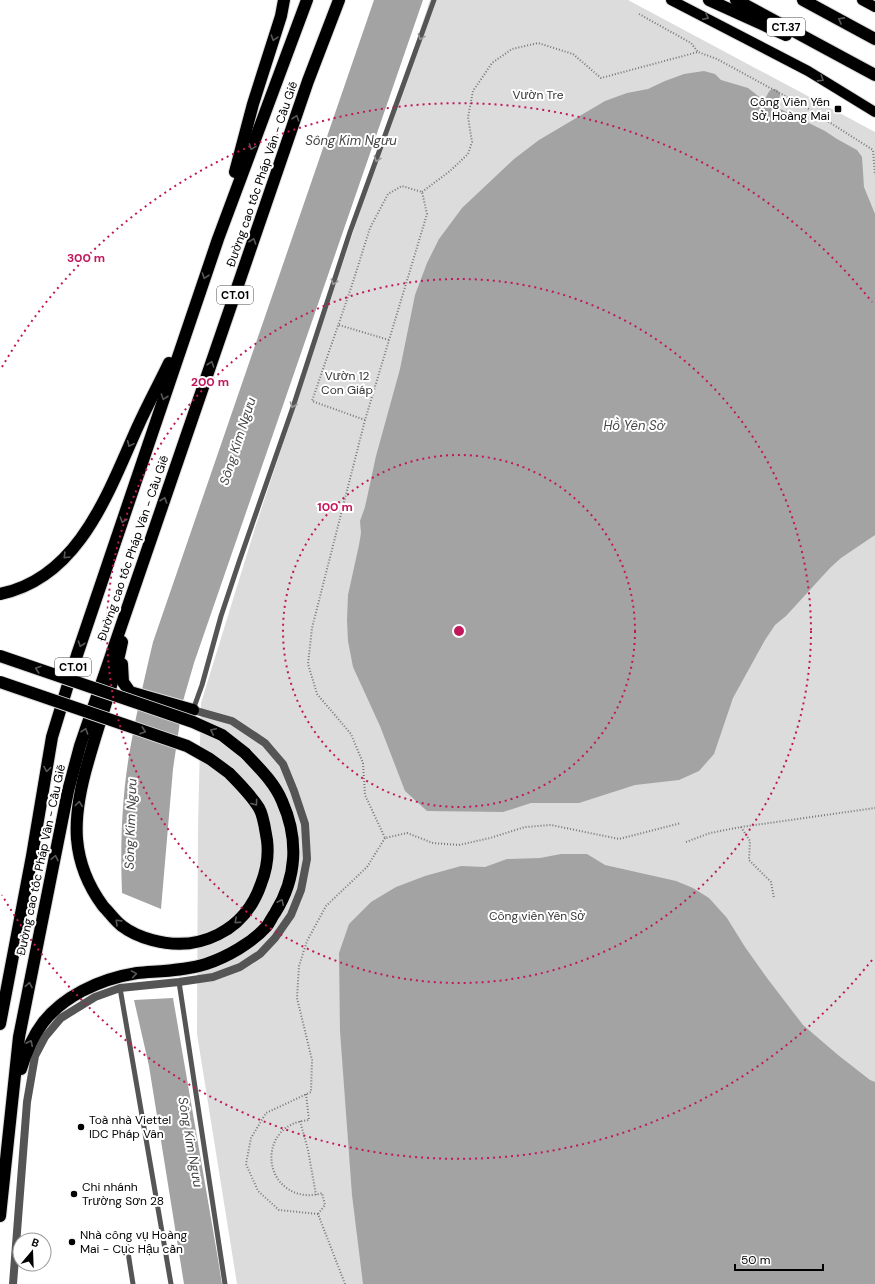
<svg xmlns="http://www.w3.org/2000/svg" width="875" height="1284" viewBox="0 0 875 1284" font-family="'DM Sans',sans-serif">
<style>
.green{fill:#dcdcdc}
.water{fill:#a3a3a3}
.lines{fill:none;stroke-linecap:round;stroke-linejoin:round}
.canal{stroke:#a3a3a3;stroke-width:12}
.primary-casing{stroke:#dbdbdb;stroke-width:12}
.motorway-casing{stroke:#dbdbdb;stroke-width:14}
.path{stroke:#777;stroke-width:2;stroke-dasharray:1 2;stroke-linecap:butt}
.service{stroke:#555;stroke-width:5}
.tertiary{stroke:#555;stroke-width:8}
.primary{stroke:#000;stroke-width:10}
.motorway{stroke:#000;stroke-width:12}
.motorway-bridge-casing{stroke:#dbdbdb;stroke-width:14;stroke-linecap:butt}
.motorway-bridge{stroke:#000;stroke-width:12}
.oneway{stroke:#595959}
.oneway2{stroke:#999}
.ring{fill:none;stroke:#c2185b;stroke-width:2;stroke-dasharray:2 4}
.poi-dot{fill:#000;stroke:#fff;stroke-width:1.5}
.labels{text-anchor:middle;stroke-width:4;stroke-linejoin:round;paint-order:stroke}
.shield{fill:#fff;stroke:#4c4c4c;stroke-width:1}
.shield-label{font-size:11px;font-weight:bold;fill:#000}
.park-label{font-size:12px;fill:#333;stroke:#fff}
.poi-label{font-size:12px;fill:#000;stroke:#fff;text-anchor:start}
.street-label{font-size:12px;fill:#000;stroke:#fff}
.water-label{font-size:13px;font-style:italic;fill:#444;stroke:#fff}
.centre{fill:#c2185b;stroke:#fff;stroke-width:2}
.ring-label{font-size:12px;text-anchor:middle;font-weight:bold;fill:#c2185b;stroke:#fff;stroke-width:4;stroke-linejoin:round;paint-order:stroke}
</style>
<rect width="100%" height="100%" fill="#fff"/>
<!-- green -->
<polygon class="green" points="430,0 628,0 875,132 875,1284 237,1284 197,1034 198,826 201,703 256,525"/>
<!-- water -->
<g class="water">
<path d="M374 0H423L194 663 183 701 173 769 161 909 122 893C120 843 122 792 131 744 137 710 145 676 153 642Z"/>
<polygon points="704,71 715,74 721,80 748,88 766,102 825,131 837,139 857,150 862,157 864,187 875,214 875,535 841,558 830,568 786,616 775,625 765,640 733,698 714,754 699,771 679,780 635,785 579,803 531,803 503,812 427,811 405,791 380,726 353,667 348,641 347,620 348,595 359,545 361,533 360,521 365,507 376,456 400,369 415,295 427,263 439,239 462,208 514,159 539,140 605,101 627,93 648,89 665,81 684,74"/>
<polygon points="561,854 587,854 605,865 676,881 693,888 709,898 727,918 745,947 767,978 803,1025 838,1055 870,1080 875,1082 875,1284 363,1284 352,1195 340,1031 339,953 349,924 371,902 396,887 425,876 461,866 485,867 507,859 540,858"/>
<polygon points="173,998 218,1259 222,1284 184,1284 149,1066 134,1000"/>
</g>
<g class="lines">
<!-- canal -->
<polyline class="canal" points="769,104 774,95"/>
<defs>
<g id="primary">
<polyline points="671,0 808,71 875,112"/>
<polyline points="862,0 875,7"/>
</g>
<g id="motorway">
<polyline points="709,0 786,35"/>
<polyline points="736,0 875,75"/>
<polyline points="803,0 875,39"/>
<polyline points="235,172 253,104 281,16 284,0"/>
<path d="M0 594C80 578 109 490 138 426 148 404 159 384 169 363"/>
<path d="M122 642C114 683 99 722 88 762 81 786 75 813 77 839 79 863 89 887 103 906 109 912 115 921 122 926 131 933 141 937 152 940 199 953 245 931 261 884 267 869 269 856 267 840 265 830 264 817 259 808 251 795 240 784 229 773"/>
<polyline points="122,664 123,682 130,692 193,710"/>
<polyline points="0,1024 32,856 52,737 77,655 218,239 307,0"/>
<path d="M21 1069C32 1032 48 1009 82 991 99 982 118 976 137 973 159 971 184 971 206 964 227 957 252 943 267 926 270 922 272 917 275 913 297 878 299 839 282 801 274 782 259 768 245 753"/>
<polyline points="0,1216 19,1037 68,791 80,746 308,81 339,0"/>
</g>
</defs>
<!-- primary casing -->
<use href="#primary" class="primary-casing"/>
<!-- motorway casing -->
<use href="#motorway" class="motorway-casing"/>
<!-- path -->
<g class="path">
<polyline points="639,14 691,43 698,52"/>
<polyline points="422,192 450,171 468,154 472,142 468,117 473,91 492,63 512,49 538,43 573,54 601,78 698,52 717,59 807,108 873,150 875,175"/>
<polyline points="339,325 389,340"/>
<polyline points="365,420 312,401 352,285 370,228 388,194 402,186 422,192 427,214 365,420 312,628 308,664 317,694 351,734 363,763 365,795 385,838 407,833 433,843 459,845 490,838 525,827 551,825 619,839 681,823"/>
<polyline points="741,827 750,841 749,860 771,882 774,898"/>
<polyline points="686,842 710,833 741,827 875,808"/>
<path d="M306 1094 309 1120C302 1121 295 1122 289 1126 284 1128 279 1134 276 1139 260 1171 288 1204 322 1193L325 1205 318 1214"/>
<polyline points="300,1121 308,1150 316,1195"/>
<polyline points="345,1284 318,1214 279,1210 258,1191 246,1164 251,1138 266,1113 311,1092 312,1060 297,998 299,966 307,941 326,906 367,867 385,838"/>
</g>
<!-- service -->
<g class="service">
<polyline points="193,710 202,685 221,616 239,562 293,407 350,232 434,0"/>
<polyline points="179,982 225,1284"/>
<polyline points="120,988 171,1284"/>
<polyline points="127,1246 133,1284"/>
</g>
<!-- tertiary -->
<polyline class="tertiary" points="13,1284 27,1102 35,1056 45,1037 61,1018 95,997 120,988 179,982 213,977 240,967 260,954 275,938 291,915 301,890 307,859 305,824 294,791 283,764 265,743 232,721 193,710"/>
<!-- primary -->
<use href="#primary" class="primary"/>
<!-- motorway -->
<use href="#motorway" class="motorway"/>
<defs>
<g id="motorway-bridge">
<polyline points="0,656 193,722 222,735 245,753"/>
<polyline points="0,682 187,746 210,759 229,773"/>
</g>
</defs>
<!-- motorway-bridge casing -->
<use href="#motorway-bridge" class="motorway-bridge-casing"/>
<!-- motorway-bridge -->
<use href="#motorway-bridge" class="motorway-bridge"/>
</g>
<!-- one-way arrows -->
<defs><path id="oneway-chevron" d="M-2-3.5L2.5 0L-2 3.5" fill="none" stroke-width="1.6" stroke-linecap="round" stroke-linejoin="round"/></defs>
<g class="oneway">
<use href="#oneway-chevron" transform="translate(706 17) rotate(27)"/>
<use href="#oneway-chevron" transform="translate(841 20) rotate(-152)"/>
<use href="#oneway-chevron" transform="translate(274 38) rotate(108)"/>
<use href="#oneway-chevron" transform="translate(821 79) rotate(32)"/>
<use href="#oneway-chevron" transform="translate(296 118) rotate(-71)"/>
<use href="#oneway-chevron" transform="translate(252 147) rotate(110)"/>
<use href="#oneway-chevron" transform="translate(253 241) rotate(-71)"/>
<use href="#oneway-chevron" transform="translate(205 276) rotate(109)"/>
<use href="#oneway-chevron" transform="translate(211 364) rotate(-71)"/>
<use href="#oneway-chevron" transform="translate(164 397) rotate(109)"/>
<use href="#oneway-chevron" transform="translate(130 444) rotate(114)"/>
<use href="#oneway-chevron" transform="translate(164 500) rotate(-71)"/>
<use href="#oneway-chevron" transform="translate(123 520) rotate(109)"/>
<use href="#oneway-chevron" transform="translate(66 556) rotate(134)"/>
<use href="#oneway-chevron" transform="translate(81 644) rotate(109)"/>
<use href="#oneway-chevron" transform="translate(38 669) rotate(-162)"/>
<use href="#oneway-chevron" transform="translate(85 731) rotate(-71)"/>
<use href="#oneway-chevron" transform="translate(143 731) rotate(19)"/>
<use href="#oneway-chevron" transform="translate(213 731) rotate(-155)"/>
<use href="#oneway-chevron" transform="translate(47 769) rotate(99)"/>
<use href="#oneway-chevron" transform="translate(255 803) rotate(54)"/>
<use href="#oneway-chevron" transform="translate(79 804) rotate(-83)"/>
<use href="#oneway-chevron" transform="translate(55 858) rotate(-78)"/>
<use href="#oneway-chevron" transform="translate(281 902) rotate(-64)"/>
<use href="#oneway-chevron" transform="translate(237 921) rotate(138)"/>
<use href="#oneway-chevron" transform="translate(118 922) rotate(-136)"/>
<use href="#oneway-chevron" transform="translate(134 974) rotate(-9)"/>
<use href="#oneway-chevron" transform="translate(29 985) rotate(-79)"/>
<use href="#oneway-chevron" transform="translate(30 1043) rotate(-64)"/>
</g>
<g class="oneway2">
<use href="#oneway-chevron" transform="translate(421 37) rotate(110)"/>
<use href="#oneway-chevron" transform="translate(377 159) rotate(110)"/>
<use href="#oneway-chevron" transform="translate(334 282) rotate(108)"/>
<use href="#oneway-chevron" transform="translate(293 405) rotate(109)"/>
</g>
<!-- distance rings -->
<g class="ring">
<circle cx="459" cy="631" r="176"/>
<circle cx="459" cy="631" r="352"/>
<path d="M872 960A528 528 0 0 1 2 895M2 367A528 528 0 0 1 872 302"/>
</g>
<!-- markers -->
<g class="poi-dot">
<rect x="834" y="105" width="8" height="8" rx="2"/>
<circle cx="81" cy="1127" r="4"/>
<circle cx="74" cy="1194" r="4"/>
<circle cx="72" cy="1242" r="4"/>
</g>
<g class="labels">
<!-- shield labels -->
<g class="shield">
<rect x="767" y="18" width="38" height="18" rx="3"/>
<rect x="217" y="286" width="36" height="18" rx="3"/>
<rect x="55" y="658" width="36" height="18" rx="3"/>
</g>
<g class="shield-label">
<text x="786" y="31">CT.37</text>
<text x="235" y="299">CT.01</text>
<text x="73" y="671">CT.01</text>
</g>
<!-- park labels -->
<g class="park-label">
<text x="538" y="99">Vườn Tre</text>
<text x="347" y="380">Vườn 12<tspan x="347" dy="14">Con Giáp</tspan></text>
<text x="537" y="920">Công viên Yên Sở</text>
</g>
<!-- poi labels -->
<g class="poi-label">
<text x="830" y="106" text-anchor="end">Công Viên Yên<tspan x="830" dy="14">Sở, Hoàng Mai</tspan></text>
<text x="89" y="1124">Toà nhà Viettel<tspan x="89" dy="14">IDC Pháp Vân</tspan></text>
<text x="82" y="1191">Chi nhánh<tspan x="82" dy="14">Trường Sơn 28</tspan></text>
<text x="80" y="1239">Nhà công vụ Hoàng<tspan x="80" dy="14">Mai - Cục Hậu cần</tspan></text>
</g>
<!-- street labels -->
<g class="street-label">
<text transform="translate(262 174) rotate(-71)" y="4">Đường cao tốc Pháp Vân - Cầu Giẽ</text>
<text transform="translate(133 548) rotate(-71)" y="4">Đường cao tốc Pháp Vân - Cầu Giẽ</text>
<text transform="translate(41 860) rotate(-78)" y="4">Đường cao tốc Pháp Vân - Cầu Giẽ</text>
</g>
<!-- water labels -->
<g class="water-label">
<text x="351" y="145">Sông Kim Ngưu</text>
<text x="634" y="430">Hồ Yên Sở</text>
<text transform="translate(237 441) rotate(-72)" y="5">Sông Kim Ngưu</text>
<text transform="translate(130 824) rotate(-88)" y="5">Sông Kim Ngưu</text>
<text transform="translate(191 1142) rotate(80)" y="5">Sông Kim Ngưu</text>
</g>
</g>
<circle cx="459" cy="631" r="6" class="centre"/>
<g class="ring-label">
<text x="86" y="262">300 m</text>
<text x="210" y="386">200 m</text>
<text x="335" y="511">100 m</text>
</g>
<!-- north arrow -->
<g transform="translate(32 1252) rotate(19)"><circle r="19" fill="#ffffff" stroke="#999999"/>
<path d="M0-3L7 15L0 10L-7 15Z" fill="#000000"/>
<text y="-6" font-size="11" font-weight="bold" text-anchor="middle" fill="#000000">B</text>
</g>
<!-- scale -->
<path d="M735 1264v6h88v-6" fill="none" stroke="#000000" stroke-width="2"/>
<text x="741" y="1264" font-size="12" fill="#000000" stroke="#ffffff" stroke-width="3" paint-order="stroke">50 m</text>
</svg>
